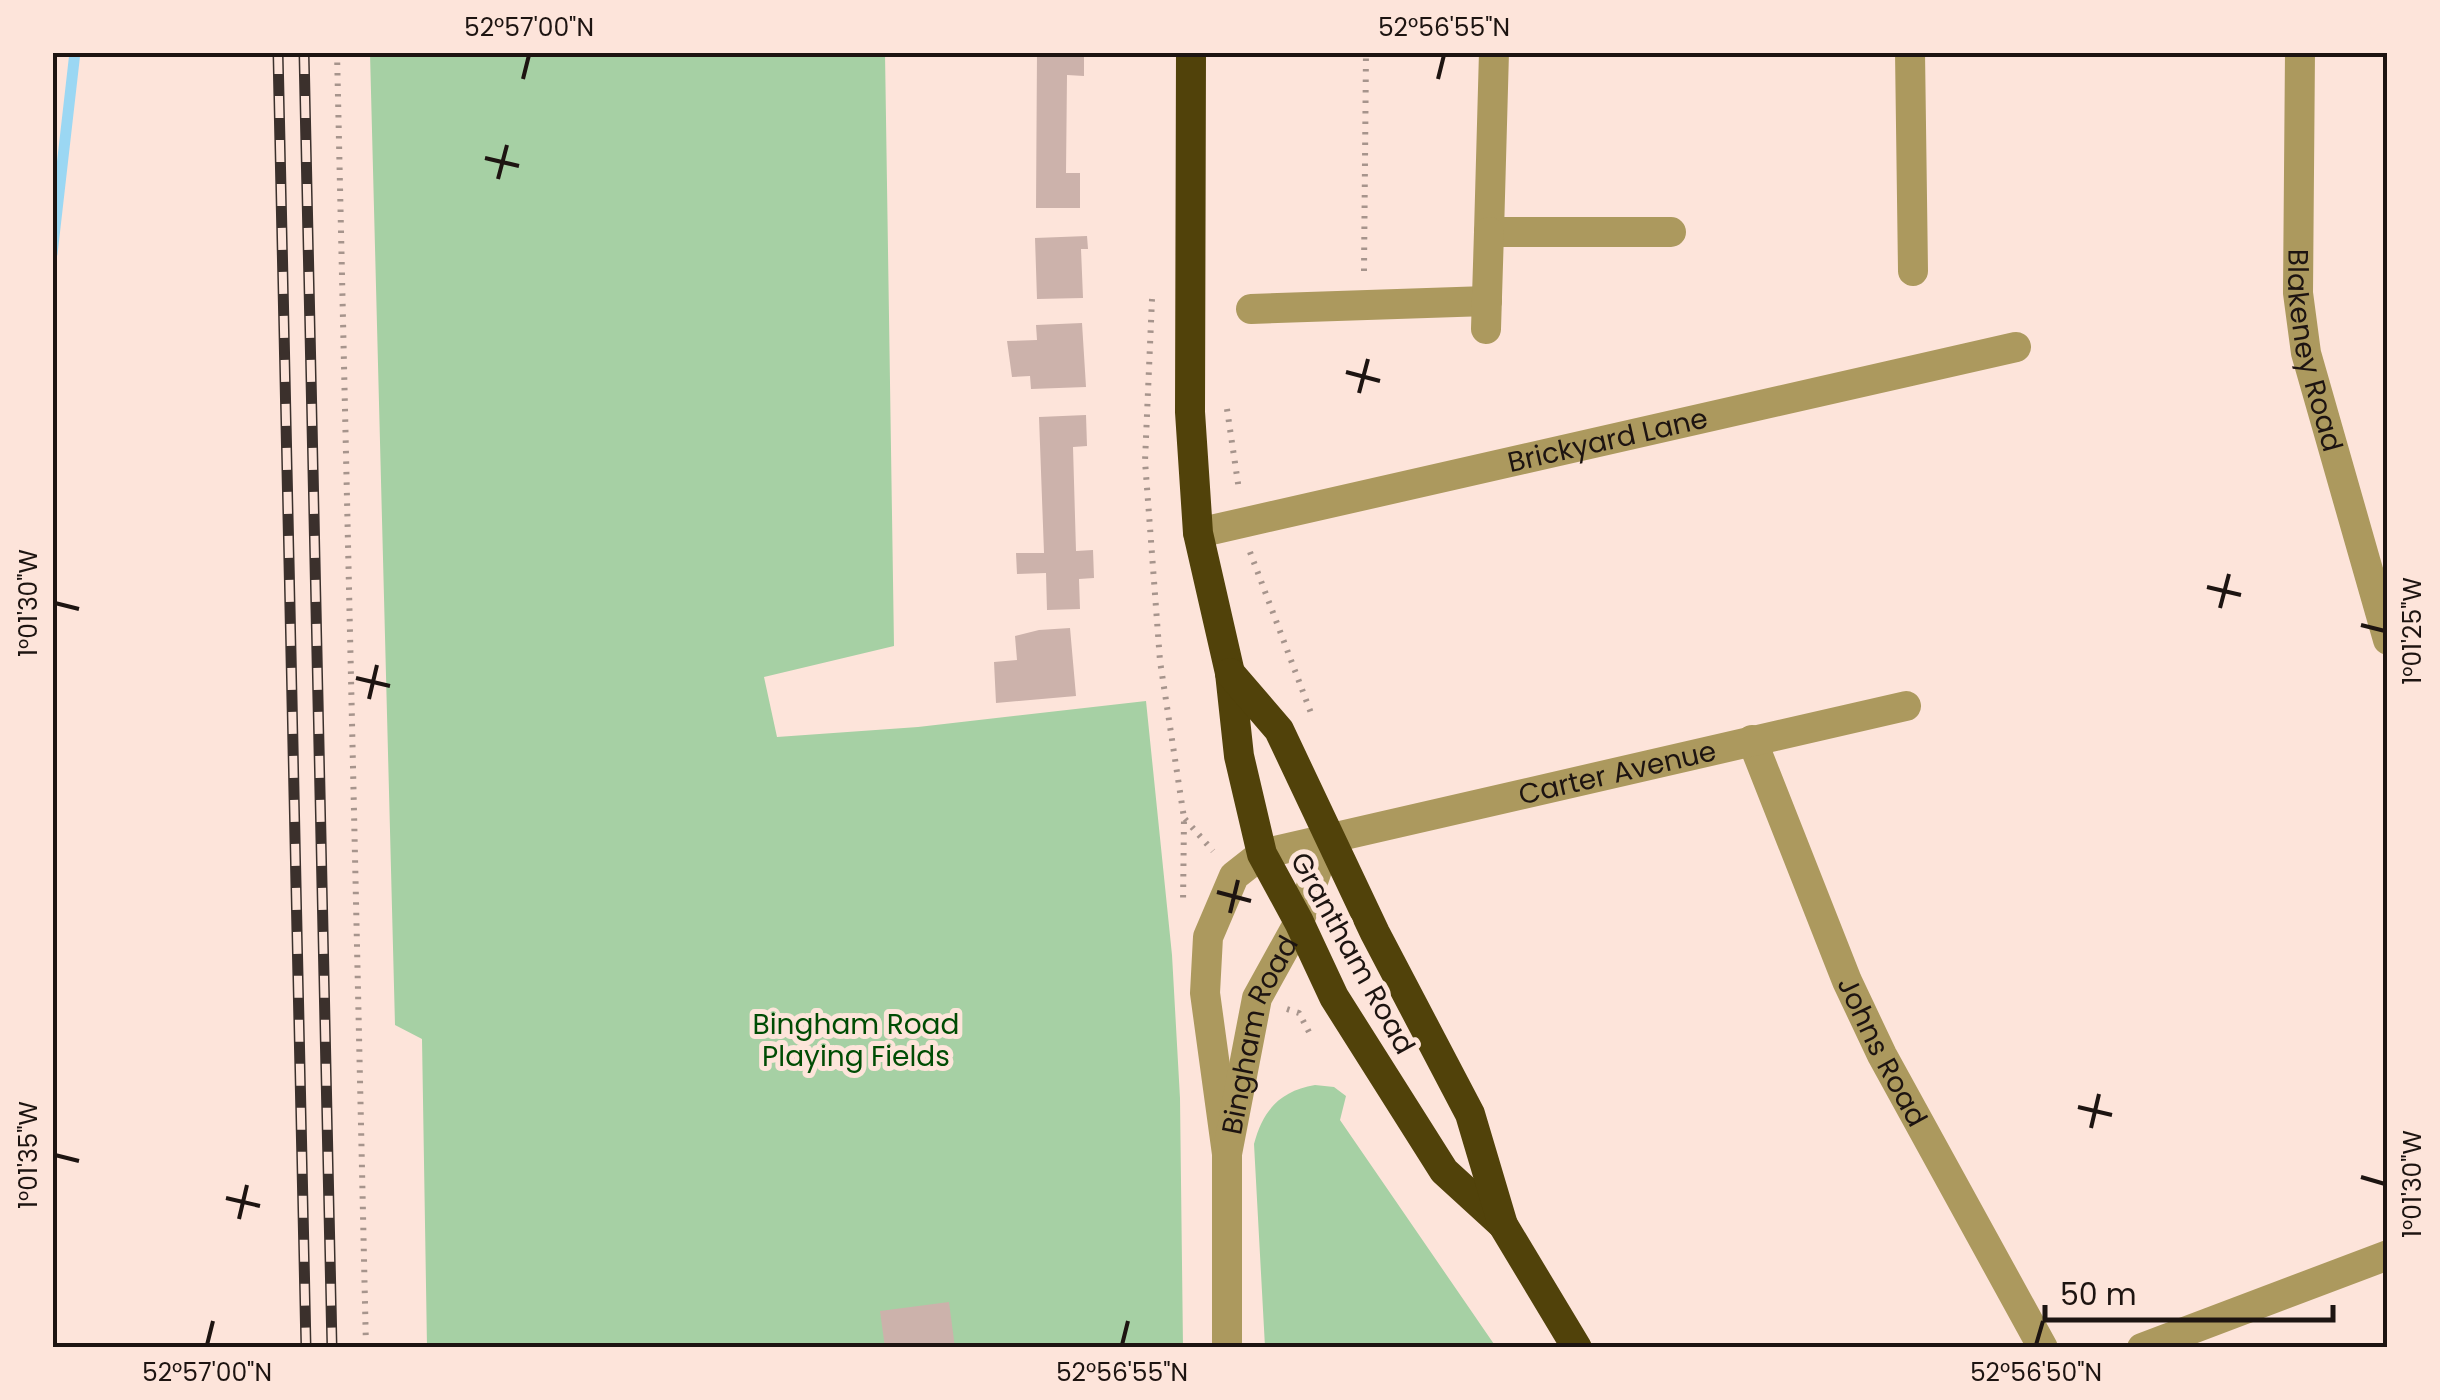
<svg xmlns="http://www.w3.org/2000/svg" width="2440" height="1400" viewBox="0 0 2440 1400" font-family="Poppins,sans-serif">
<style>
.green{fill:#a6d0a4}
.lines{fill:none;stroke-linecap:round;stroke-linejoin:round}
.stream{stroke:#9bd7f3;stroke-width:11}
.building{fill:#ccb2ab}
.path{stroke:#a6948c;stroke-width:6;stroke-dasharray:2.5 8;stroke-linecap:butt}
.minor{stroke:#ac995e;stroke-width:30}
.highway{stroke:#51420a;stroke-width:30}
.rail-casing{stroke:#3b302c;stroke-width:11}
.rail{stroke:#fde4da;stroke-width:8;stroke-dasharray:22;stroke-linecap:butt}
.ticks{fill:none;stroke:#1d1411;stroke-width:4}
.labels{text-anchor:middle;stroke-width:10;stroke-linejoin:round;paint-order:stroke}
.street-label{font-size:28px;fill:#1d1411;stroke:#fde4da}
.park-label{font-size:28px;fill:#004c04;stroke:#fde4da}
.neatline{fill:none;stroke:#1d1411;stroke-width:4}
.ticks-label{font-size:25px;text-anchor:middle;fill:#1d1411}
</style>
<rect width="100%" height="100%" fill="#fde4da"/>
<!-- green -->
<g class="green">
<polygon points="370,53 885,53 894,646 764,677 777,737 918,727 1146,701 1172,955 1180,1098 1183,1347 427,1347 422,1039 395,1025"/>
<path d="M1315 1085 1334 1087 1346 1096 1340 1120 1496 1347H1265L1254 1144C1263 1110 1280 1091 1315 1085Z"/>
</g>
<g class="lines">
<!-- stream -->
<polyline class="stream" points="52,254 75,52"/>
</g>
<!-- building -->
<g class="building">
<polygon points="1037,52 1084,52 1084,76 1067,75 1066,173 1080,173 1080,208 1036,208"/>
<polygon points="1087,236 1088,249 1081,249 1083,298 1037,299 1035,238"/>
<polygon points="1082,323 1086,387 1031,389 1030,376 1012,377 1007,341 1037,340 1036,325"/>
<polygon points="1086,415 1087,446 1073,447 1076,551 1093,550 1094,578 1079,579 1080,609 1047,610 1046,573 1017,574 1016,553 1044,553 1039,417"/>
<polygon points="1070,628 1076,696 996,703 994,662 1017,660 1015,636 1039,630"/>
<polygon points="949,1302 955,1348 885,1348 880,1311"/>
</g>
<g class="lines">
<!-- path -->
<g class="path">
<polyline points="337,52 366,1348"/>
<polyline points="1364,271 1366,52"/>
<polyline points="1152,299 1145,461 1160,661 1184,818 1183,904"/>
<polyline points="1227,409 1239,490"/>
<polyline points="1250,552 1311,713"/>
<polyline points="1185,819 1213,851"/>
<polyline points="1287,1009 1299,1013 1310,1034"/>
</g>
<!-- minor -->
<g class="minor">
<polyline points="1494,52 1489,232 1671,232"/>
<polyline points="1910,52 1913,271"/>
<path id="s1" d="M2300 52 2298 293 2306 353 2388 640"/>
<polyline points="1251,309 1487,301"/>
<polyline points="1486,329 1489,232"/>
<path id="s2" d="M1198 533 2016 347"/>
<path id="s3" d="M1752 740 1847 981 1882 1055 2043 1348"/>
<path id="s4" d="M1227 1154 1205 993 1208 937 1234 876 1262 854 1906 706"/>
<path id="s5" d="M1227 1348V1154L1257 998 1299 922 1328 838"/>
<polyline points="2142,1348 2388,1255"/>
</g>
<!-- highway -->
<g class="highway">
<polyline points="1191,52 1190,412 1198,533 1230,673 1239,756 1262,854 1299,922 1334,997 1444,1171 1503,1225"/>
<polyline points="1230,673 1279,730 1375,933 1470,1114 1503,1225 1577,1348"/>
</g>
<defs>
<g id="rail">
<polyline points="278,52 306,1348"/>
<polyline points="304,52 332,1348"/>
</g>
</defs>
<!-- rail casing -->
<use href="#rail" class="rail-casing"/>
<!-- rail -->
<use href="#rail" class="rail"/>
</g>
<!-- ticks -->
<path class="ticks" d="M523 79 529 55M1438 79 1444 55M485 158 519 166M498 179 507 145M1346 372 1380 381M1359 393 1368 359M2207 587 2241 595M55 603 79 609M2220 608 2229 574M2361 625 2385 631M356 678 390 686M369 699 377 665M1217 892 1251 901M1230 913 1238 880M2078 1107 2112 1115M2091 1128 2099 1094M55 1155 79 1161M2361 1177 2385 1184M226 1198 260 1206M239 1219 247 1185M207 1345 213 1321M1122 1345 1128 1321M2036 1345 2043 1321"/>
<g class="labels">
<!-- street labels -->
<g class="street-label">
<text dy="10" stroke="none"><textPath href="#s1" startOffset="300">Blakeney Road</textPath></text>
<text dy="10" stroke="none"><textPath href="#s2" startOffset="420">Brickyard Lane</textPath></text>
<text dy="10" stroke="none"><textPath href="#s4" startOffset="685">Carter Avenue</textPath></text>
<text transform="translate(1353 953) rotate(61)" y="10">Grantham Road</text>
<text dy="10" stroke="none"><textPath href="#s5" startOffset="318">Bingham Road</textPath></text>
<text dy="10" stroke="none"><textPath href="#s3" startOffset="338">Johns Road</textPath></text>
</g>
<!-- park labels -->
<g class="park-label">
<text x="856" y="1034">Bingham Road<tspan x="856" dy="32">Playing Fields</tspan></text>
</g>
</g>
<!-- border -->
<rect width="2440" height="1400" fill="none" stroke="#fde4da" stroke-width="110"/>
<!-- scale -->
<path d="M2045 1305v15h288v-15" fill="none" stroke="#1d1411" stroke-width="5"/>
<text x="2060" y="1305" font-size="30" fill="#1d1411" stroke="#fde4da" stroke-width="8" paint-order="stroke">50 m</text>
<rect x="55" y="55" width="2330" height="1290" class="neatline"/>
<g class="ticks-label">
<text x="529" y="36">52°57'00"N</text>
<text x="1444" y="36">52°56'55"N</text>
<text transform="translate(28 603) rotate(-90)" y="9">1°01'30"W</text>
<text transform="translate(2412 631) rotate(-90)" y="9">1°01'25"W</text>
<text transform="translate(28 1155) rotate(-90)" y="9">1°01'35"W</text>
<text transform="translate(2412 1184) rotate(-90)" y="9">1°01'30"W</text>
<text x="207" y="1381">52°57'00"N</text>
<text x="1122" y="1381">52°56'55"N</text>
<text x="2036" y="1381">52°56'50"N</text>
</g>
</svg>
